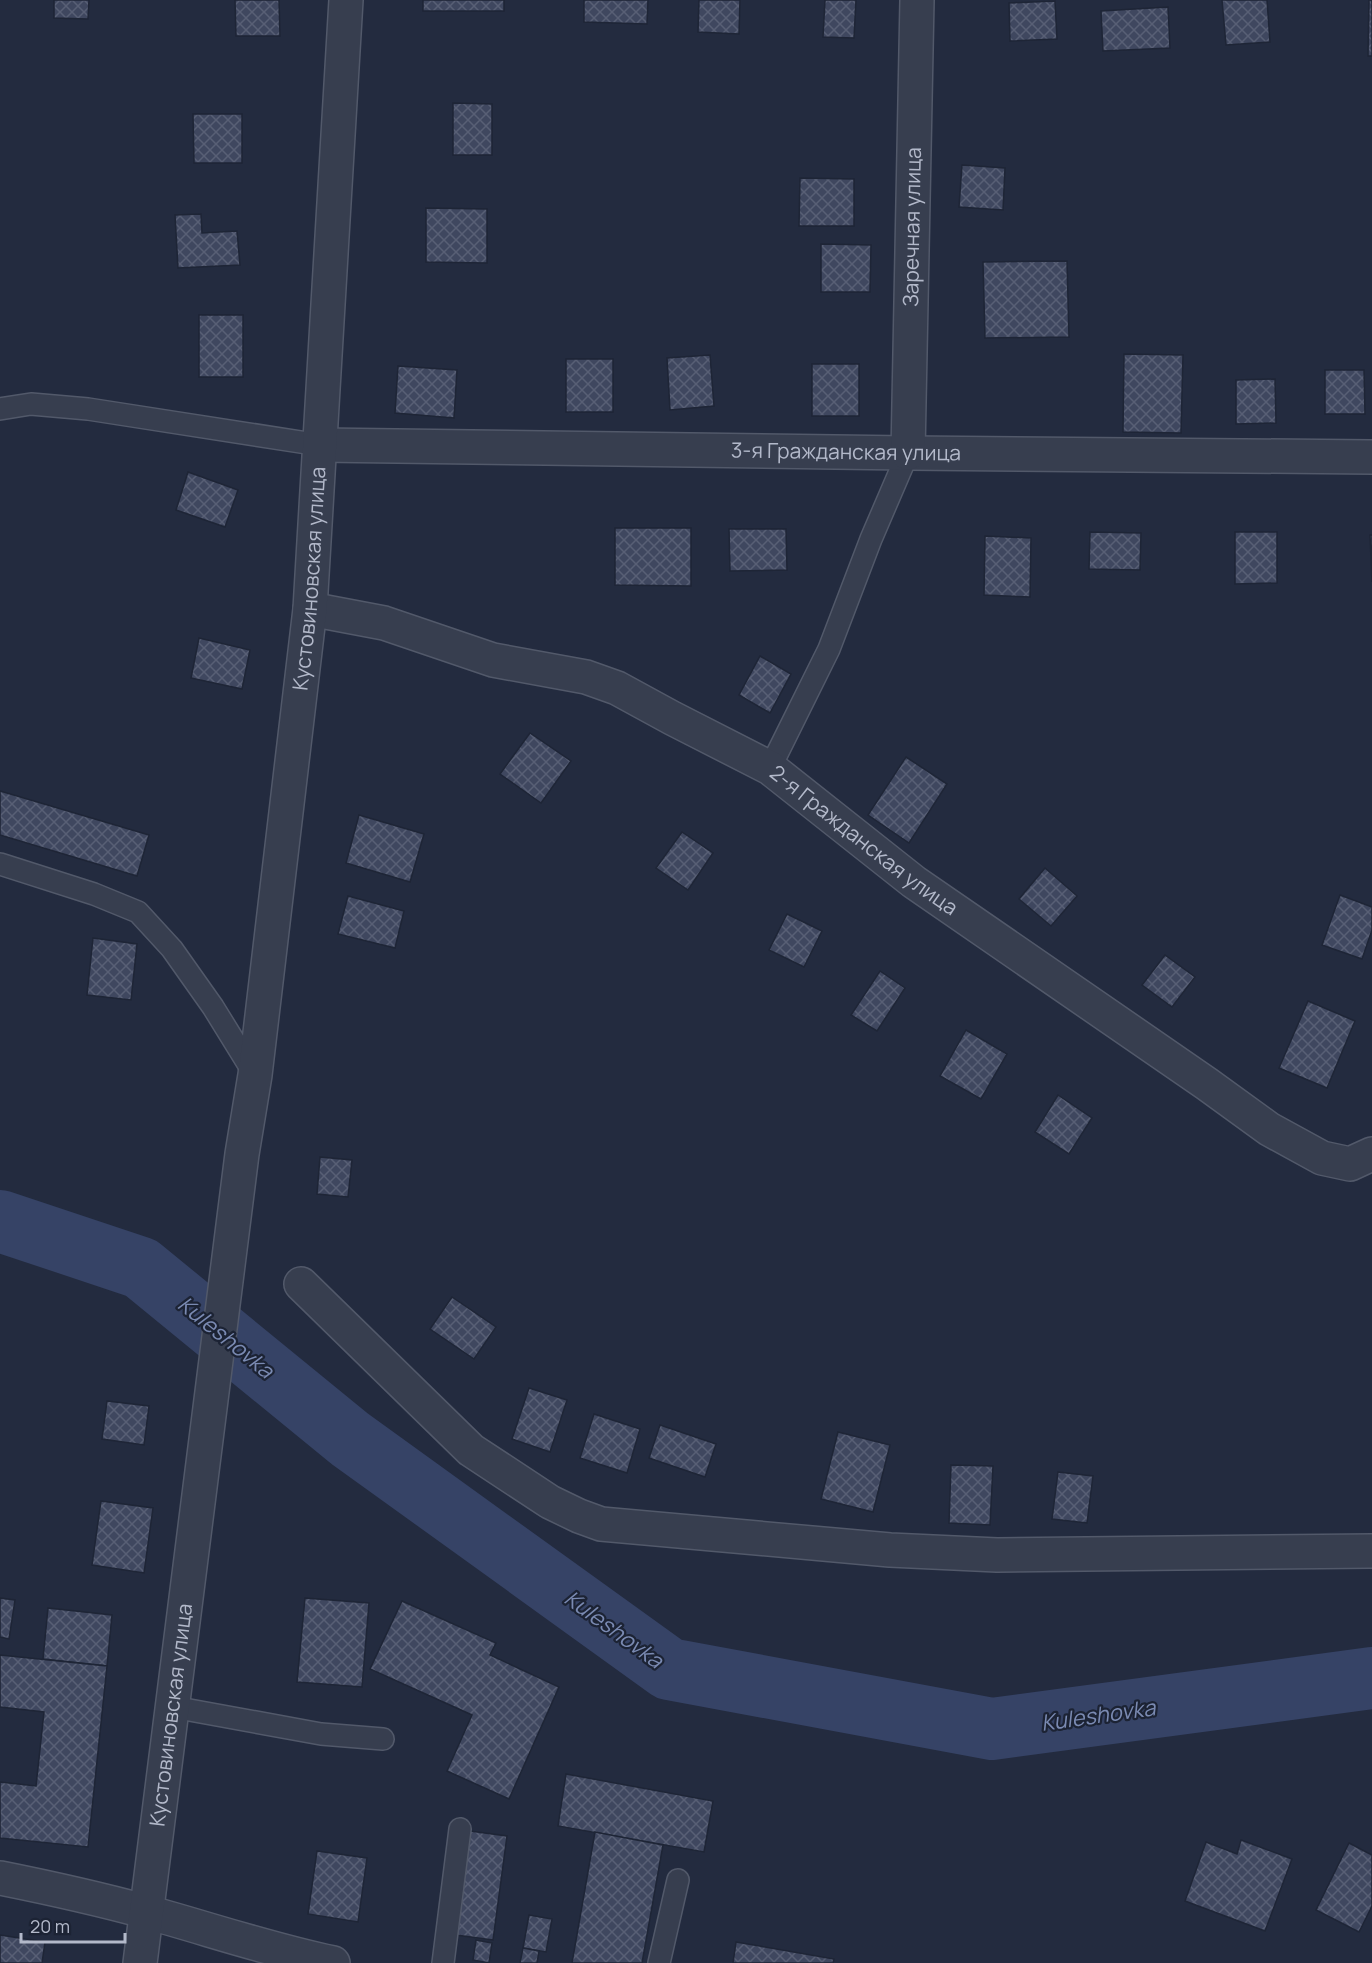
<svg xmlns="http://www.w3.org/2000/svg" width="1372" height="1963" viewBox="0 0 1372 1963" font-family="Manrope,sans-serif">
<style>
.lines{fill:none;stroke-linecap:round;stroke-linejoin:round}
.river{stroke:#364366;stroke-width:62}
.building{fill:url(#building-cross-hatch);stroke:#1e2536;stroke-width:1.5}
.lane-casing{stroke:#52596a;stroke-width:24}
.street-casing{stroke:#52596a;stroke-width:36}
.lane{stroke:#373e4f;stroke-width:21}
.street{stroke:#373e4f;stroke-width:33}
.labels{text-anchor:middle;stroke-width:4.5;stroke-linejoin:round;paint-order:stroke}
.street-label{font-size:21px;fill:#b3b9ca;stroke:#1c2334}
.water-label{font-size:22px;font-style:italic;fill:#7a8ab2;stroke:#1c2334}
</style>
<defs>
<pattern id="building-cross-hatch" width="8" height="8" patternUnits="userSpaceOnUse" patternTransform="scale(1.5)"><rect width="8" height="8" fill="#3f475f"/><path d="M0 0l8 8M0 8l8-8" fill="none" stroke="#585f75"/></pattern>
</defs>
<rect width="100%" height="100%" fill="#232b3f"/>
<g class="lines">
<!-- river -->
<polyline class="river" points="0,1221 141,1268 350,1439 669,1669 992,1729 1372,1678"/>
</g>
<!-- building -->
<g class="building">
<polygon points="54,0 89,0 88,19 54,18"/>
<polygon points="235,0 279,0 280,36 236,36"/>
<rect x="423" y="0" width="81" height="11"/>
<polygon points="584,0 648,0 647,24 584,22"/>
<polygon points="699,0 740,0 739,34 698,32"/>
<polygon points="825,0 856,0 854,38 823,37"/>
<polygon points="1222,0 1267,0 1270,42 1226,45"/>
<polygon points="1369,0 1372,0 1372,56 1368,56"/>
<polygon points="1055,1 1057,39 1010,41 1009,3"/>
<polygon points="1168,7 1170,48 1103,51 1101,11"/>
<polygon points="453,103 492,104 492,155 453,155"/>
<polygon points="193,114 242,114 242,163 194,163"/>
<polygon points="962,165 1005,168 1003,210 959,207"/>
<polygon points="800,178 854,179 854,226 799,226"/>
<polygon points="426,208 487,209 487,263 426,262"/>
<polygon points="201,214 202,233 237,231 240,265 178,268 175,215"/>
<polygon points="821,244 871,245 870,292 821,292"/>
<polygon points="1067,261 1069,337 985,338 983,262"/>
<rect x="199" y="315" width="44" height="62"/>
<polygon points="1124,354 1183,355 1181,433 1123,432"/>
<polygon points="710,355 714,406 670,410 667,358"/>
<rect x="566" y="359" width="47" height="53"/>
<rect x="812" y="364" width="47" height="52"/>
<polygon points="398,366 457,370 454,418 395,413"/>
<polygon points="1325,370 1364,370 1365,414 1325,414"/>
<polygon points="1275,379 1276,423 1236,424 1236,380"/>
<polygon points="188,472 238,490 225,527 176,510"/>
<polygon points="615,528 691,528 691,586 615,585"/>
<polygon points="729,529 786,529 787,570 730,571"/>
<polygon points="1090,532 1141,533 1140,570 1089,569"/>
<polygon points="1235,532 1277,532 1277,583 1235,584"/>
<polygon points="1370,535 1372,535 1372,582"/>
<polygon points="985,536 1031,538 1030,597 984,595"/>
<polygon points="199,638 250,650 242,689 191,678"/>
<polygon points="760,656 791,674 770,713 739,695"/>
<polygon points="530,733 571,761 541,803 500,774"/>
<polygon points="906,757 947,784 909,843 868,815"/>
<polygon points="0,791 149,835 137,876 0,835"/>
<polygon points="359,815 424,834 410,882 346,863"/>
<polygon points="682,832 713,853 688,890 656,868"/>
<polygon points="1045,868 1077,896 1051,926 1019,899"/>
<polygon points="1340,895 1372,907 1372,930 1362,959 1322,945"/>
<polygon points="348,896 404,911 395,948 338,934"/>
<polygon points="787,914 822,931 804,967 769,950"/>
<polygon points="93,938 137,944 131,1000 87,995"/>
<polygon points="1165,955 1195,977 1172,1007 1142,985"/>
<polygon points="880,971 905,988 877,1031 851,1015"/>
<polygon points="1308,1001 1355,1021 1327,1088 1279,1068"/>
<polygon points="966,1030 1007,1054 981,1099 940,1076"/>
<polygon points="1058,1095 1092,1118 1069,1154 1035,1132"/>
<polygon points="320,1157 352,1160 348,1197 317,1194"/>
<polygon points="452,1297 496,1327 474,1359 430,1329"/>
<polygon points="529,1388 567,1400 550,1452 512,1439"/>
<polygon points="107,1401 149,1406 144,1445 102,1439"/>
<polygon points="594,1414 640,1429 627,1473 580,1458"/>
<polygon points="660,1425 716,1444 705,1477 649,1458"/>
<polygon points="838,1432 890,1445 873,1512 821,1499"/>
<polygon points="951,1465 993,1466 990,1525 949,1523"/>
<polygon points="1058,1472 1093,1476 1087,1523 1052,1519"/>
<polygon points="101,1501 153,1508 144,1573 92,1565"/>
<polygon points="0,1598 15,1600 9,1639 0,1637"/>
<polygon points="305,1598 369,1603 362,1687 297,1682"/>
<polygon points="402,1601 496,1643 490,1655 559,1687 509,1799 447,1771 472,1715 370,1669"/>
<polygon points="48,1608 112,1615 107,1666 43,1659"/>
<polygon points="0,1655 107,1666 88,1847 0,1838 0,1782 36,1786 44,1712 0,1707"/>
<polygon points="566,1774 713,1801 704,1852 558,1826"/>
<polygon points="470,1831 507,1836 493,1940 456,1935"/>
<polygon points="595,1832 663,1845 642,1963 572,1963"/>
<polygon points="1241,1840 1292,1859 1265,1931 1185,1901 1206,1842 1237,1854"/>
<polygon points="1349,1843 1372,1855 1372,1906 1359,1932 1316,1910"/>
<polygon points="317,1851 367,1858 358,1922 308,1914"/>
<polygon points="529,1915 552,1919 546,1952 523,1948"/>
<polygon points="0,1935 45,1942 42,1963 0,1963"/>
<polygon points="476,1940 492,1943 489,1963 473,1960"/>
<polygon points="736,1942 834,1959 833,1963 733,1963"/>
<polygon points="523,1948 539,1951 537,1963 520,1963"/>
</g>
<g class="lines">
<defs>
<g id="lane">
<polyline points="0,409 31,404 88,409 320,445"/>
<polyline points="770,768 829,649 871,539 908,453"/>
<polyline points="0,864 94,894 138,912 172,949 213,1007 255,1075"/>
<polyline points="173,1707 321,1734 383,1739"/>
<polyline points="443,1963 460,1829"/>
<polyline points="659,1963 678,1880"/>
</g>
<g id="street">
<path id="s1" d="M320 445 908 453 1372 457"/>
<path id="s2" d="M908 453 917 0"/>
<path id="s3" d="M310 609 384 623 493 660 586 677 617 688 672 718 770 768 914 882 1207 1084 1269 1129 1322 1158 1350 1164 1372 1154"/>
<polyline points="301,1284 471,1450 550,1502 579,1516 601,1524 890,1550 997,1555 1372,1551"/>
<path d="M0 1878C50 1888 99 1899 147 1912 209 1929 270 1950 333 1963"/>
<path id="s4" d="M140 1963 242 1154 255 1075 310 609 346 0"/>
</g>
</defs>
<!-- lane casing -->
<use href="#lane" class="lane-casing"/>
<!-- street casing -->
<use href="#street" class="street-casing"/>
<!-- lane -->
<use href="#lane" class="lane"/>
<!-- street -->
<use href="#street" class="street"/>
</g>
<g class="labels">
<!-- street labels -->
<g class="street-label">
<text dy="7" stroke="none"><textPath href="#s2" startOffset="226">Заречная улица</textPath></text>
<text dy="7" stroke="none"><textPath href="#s1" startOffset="526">3-я Гражданская улица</textPath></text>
<text dy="7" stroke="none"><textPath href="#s4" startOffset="1395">Кустовиновская улица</textPath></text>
<text dy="7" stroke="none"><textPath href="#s3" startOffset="609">2-я Гражданская улица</textPath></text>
<text dy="7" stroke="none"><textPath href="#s4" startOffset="250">Кустовиновская улица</textPath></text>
</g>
<!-- water labels -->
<g class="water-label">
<text transform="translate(226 1337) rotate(39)" y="8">Kuleshovka</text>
<text transform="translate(614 1629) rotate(36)" y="8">Kuleshovka</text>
<text transform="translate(1098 1715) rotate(-8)" y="8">Kuleshovka</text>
</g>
</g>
<!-- scale -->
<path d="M21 1933v9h104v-9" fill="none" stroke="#b3b9ca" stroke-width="3"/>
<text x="30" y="1933" font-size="18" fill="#b3b9ca" stroke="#1c2334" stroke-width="4.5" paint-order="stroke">20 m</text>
</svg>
